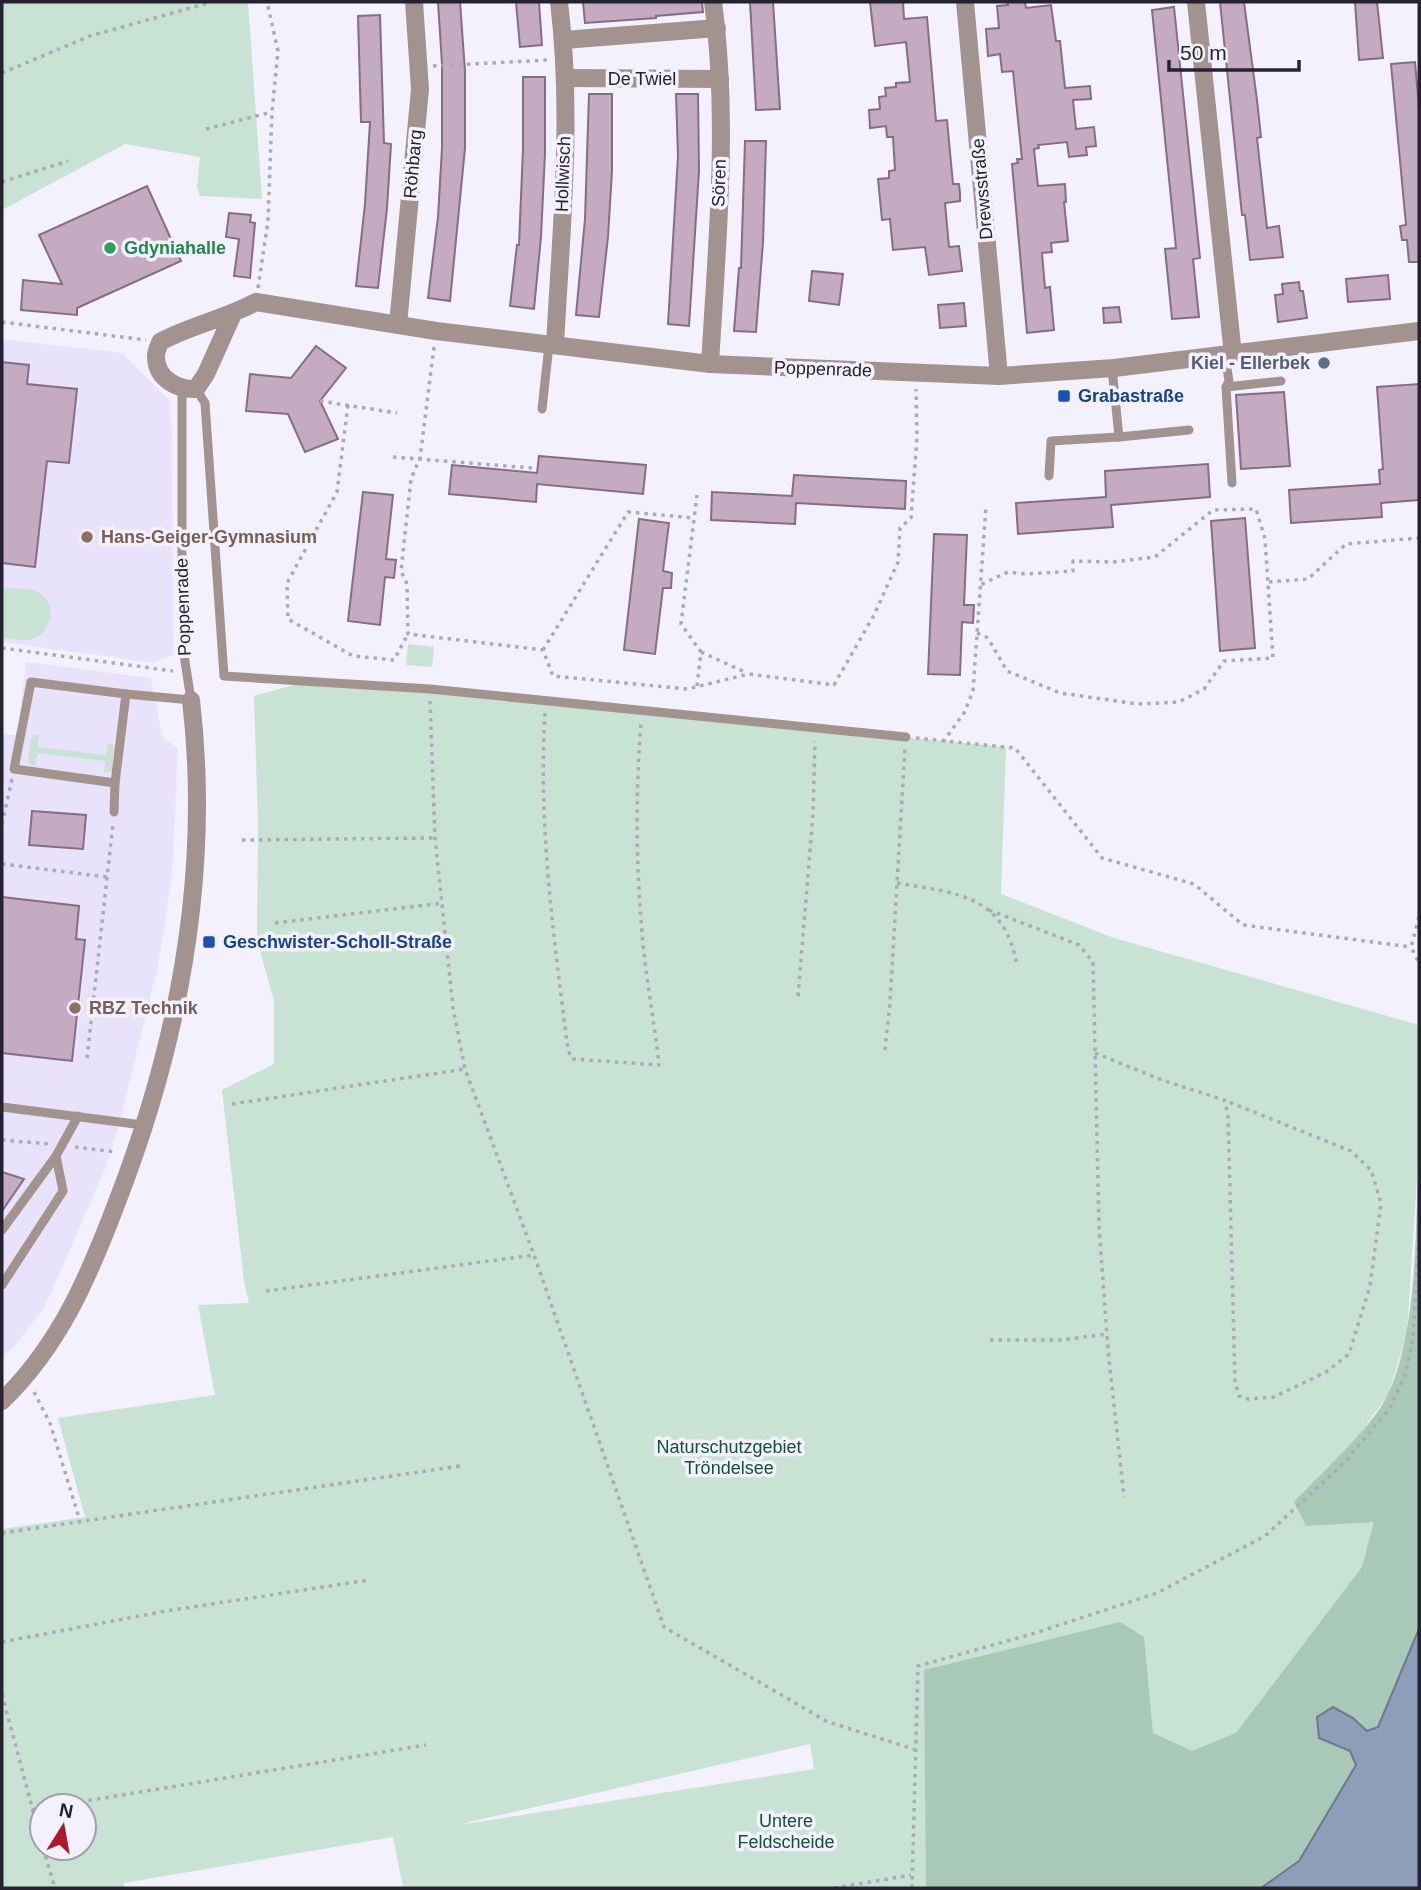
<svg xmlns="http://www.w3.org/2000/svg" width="1421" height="1890" viewBox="0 0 1421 1890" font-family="Arial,sans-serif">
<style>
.built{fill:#e8e2fa}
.green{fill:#c8e2d4;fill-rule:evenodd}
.forest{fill:#a8c9b8}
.water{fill:#8d9eb8;stroke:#6e798f;stroke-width:2}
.building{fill:#c4abc2;stroke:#856d84;stroke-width:2}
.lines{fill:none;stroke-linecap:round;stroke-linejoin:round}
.path{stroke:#adaab7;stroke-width:3.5;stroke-dasharray:3.5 5;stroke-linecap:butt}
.lane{stroke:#a3938f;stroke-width:9}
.street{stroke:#a3938f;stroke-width:18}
.leisure-dot{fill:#2e9e5b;stroke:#f4f1fe;stroke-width:2.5}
.service-dot{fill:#5c6f8a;stroke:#f4f1fe;stroke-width:2.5}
.transit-dot{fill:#1a4fb4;stroke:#f4f1fe;stroke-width:2.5}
.education-dot{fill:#8d6e63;stroke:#f4f1fe;stroke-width:2.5}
.labels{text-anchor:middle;stroke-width:7;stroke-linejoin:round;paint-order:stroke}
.street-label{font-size:18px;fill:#25232f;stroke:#f4f1fe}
.leisure-label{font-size:18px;font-weight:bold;fill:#27864d;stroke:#f4f1fe;text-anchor:start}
.service-label{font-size:18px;font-weight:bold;fill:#4e5e75;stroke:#f4f1fe;text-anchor:end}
.transit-label{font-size:18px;font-weight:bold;fill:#164399;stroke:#f4f1fe;text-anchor:start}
.education-label{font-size:18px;font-weight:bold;fill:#785e54;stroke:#f4f1fe;text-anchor:start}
.park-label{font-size:18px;fill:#154f37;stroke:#f4f1fe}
</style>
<rect width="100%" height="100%" fill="#f4f1fe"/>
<!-- built -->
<g class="built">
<polygon points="2,339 122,353 169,400 172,432 173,654 154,663 2,642"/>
<polygon points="26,662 151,678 162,736 178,749 172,875 158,966 120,1121 106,1167 45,1306 12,1349 2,1356 2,734 18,735"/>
</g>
<!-- green -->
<g class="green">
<polygon points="2,2 248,2 262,199 200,196 197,187 200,157 125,144 2,210"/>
<path d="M9 588C18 589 30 588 37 592 58 600 52 630 35 638 26 642 11 639 2 637V590Z"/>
<polygon points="408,644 434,647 432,667 406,665"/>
<path d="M308 681 1006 747 1001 894 1114 938 1419 1025V1147L1407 1334 1388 1395 1366 1425 1419 1428V1888H403L393 1837 124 1883V1888H2V1529L85 1517 58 1418 215 1395 198 1305 249 1303 244 1281 222 1090 274 1064V1001L257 940 258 824 254 696ZM810 1744 814 1769 465 1824V1823ZM42 1806H84V1848H42Z"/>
<polygon points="35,735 39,735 38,747 106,755 108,743 112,744 114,747 112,771 104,773 105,761 37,753 35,766 31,765 28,761 31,739"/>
</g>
<!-- forest -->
<path class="forest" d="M1419 1147V1629L1378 1727 1367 1731 1353 1718 1319 1738 1351 1751 1357 1765 1299 1861 1261 1888H926L924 1670 1120 1622 1144 1637 1153 1733 1192 1751 1236 1733 1362 1567 1374 1522 1306 1526 1294 1502C1320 1474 1373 1427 1388 1394 1419 1327 1415 1221 1419 1147Z"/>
<!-- water -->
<polygon class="water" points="1419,1629 1419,1888 1261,1888 1299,1861 1356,1765 1350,1751 1319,1738 1317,1717 1333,1707 1353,1718 1367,1731 1378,1727"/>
<!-- building -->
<g class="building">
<polygon points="438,2 460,2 465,71 465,148 450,301 428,298 438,217 442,148 442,64"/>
<polygon points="516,2 539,2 542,45 520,47"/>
<polygon points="583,2 702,2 703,12 656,16 656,18 585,23"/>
<polygon points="750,2 773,2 780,109 756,110"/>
<polygon points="870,2 903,2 904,19 927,17 936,121 947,120 953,184 959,184 960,193 960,201 945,203 949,247 959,246 962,271 929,275 925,247 893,250 890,219 882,220 878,179 889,178 889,171 895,170 893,137 887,137 886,126 870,128 869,110 880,109 879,97 886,96 885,88 896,87 896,83 910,82 906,42 875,46"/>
<polygon points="1007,2 1025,2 1026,8 1051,5 1056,41 1060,41 1065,88 1090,86 1091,99 1073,100 1076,129 1094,127 1096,146 1086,147 1087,155 1069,157 1067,142 1038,145 1039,148 1034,149 1038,186 1065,184 1066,202 1064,202 1068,241 1051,243 1052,252 1042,253 1045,288 1050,287 1054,330 1027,333 1012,164 1018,163 1017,159 1022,159 1013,71 1002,72 1000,54 988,56 986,29 999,28 997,6 1008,5"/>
<polygon points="1220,2 1244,2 1257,100 1261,137 1257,138 1267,228 1279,226 1283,257 1250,260 1245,215 1242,215"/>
<polygon points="1355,2 1377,2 1383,58 1359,60"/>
<polygon points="1174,7 1200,258 1193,259 1199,317 1172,319 1165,249 1176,248 1152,10"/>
<polygon points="380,15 384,143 391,144 387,208 378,288 356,286 365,204 370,122 361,122 358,16"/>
<polygon points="1415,62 1419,108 1419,262 1409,262 1407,240 1402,240 1400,226 1406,225 1391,64"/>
<polygon points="523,77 545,77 545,153 541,237 534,309 510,306 517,245 519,245 523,148"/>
<polygon points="589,94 612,94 612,171 608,237 599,317 576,315 585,219"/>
<polygon points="676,94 698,94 699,171 689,326 668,324 678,156"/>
<polygon points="745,141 766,141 763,242 756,332 734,331 739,268 741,268"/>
<polygon points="147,186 181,261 77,308 77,315 21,310 23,280 62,284 39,235"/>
<polygon points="229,213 251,215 250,222 255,223 250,278 234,276 239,239 226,237"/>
<polygon points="812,271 843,274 839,305 809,301"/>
<polygon points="1388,275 1390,299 1348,302 1346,279"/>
<polygon points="1299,282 1300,291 1303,291 1307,318 1278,322 1275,295 1283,294 1282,284"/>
<polygon points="964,303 966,326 940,328 938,305"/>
<polygon points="1119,307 1121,322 1104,323 1103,308"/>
<polygon points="316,346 346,368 320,401 338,439 305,452 288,414 246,411 250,374 291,378"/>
<polygon points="2,362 29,365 27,384 77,389 69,463 47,461 35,567 2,563"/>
<polygon points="1419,384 1419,500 1381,503 1382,517 1291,523 1289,490 1380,484 1379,470 1383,469 1377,387"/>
<polygon points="1284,392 1290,466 1241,469 1236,395"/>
<polygon points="539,456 646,465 643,494 537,484 536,502 449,494 452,465 537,473"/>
<polygon points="1208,464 1210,497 1111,505 1113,527 1018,534 1016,503 1106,497 1105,471"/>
<polygon points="794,475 906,481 905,509 796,503 795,524 711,520 712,492 792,496"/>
<polygon points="363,492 393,495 386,559 396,560 394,578 385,577 380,625 348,621"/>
<polygon points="1245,518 1255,648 1220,651 1211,521"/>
<polygon points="639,519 669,523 663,571 672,573 671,588 663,588 655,654 624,650"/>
<polygon points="934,534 967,535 964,605 974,605 973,623 962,622 960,675 928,674"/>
<polygon points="32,811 86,815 83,849 29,845"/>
<polygon points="2,897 79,906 76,939 85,940 72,1061 2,1053"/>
<polygon points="2,1172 24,1179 2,1211"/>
</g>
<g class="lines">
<!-- path -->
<g class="path">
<polyline points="433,66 548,60"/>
<polyline points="2,73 90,36 212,2"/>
<polyline points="206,129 272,112"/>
<polyline points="2,182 68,161"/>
<polyline points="258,288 268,221 272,112 278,51 267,2"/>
<polyline points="2,322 146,340"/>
<polyline points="434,347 420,458 411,479 401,571 407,584 408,634 543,650 553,676 687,689 749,674 834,685 874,615 898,562 900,528 911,518 917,437 916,389"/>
<polyline points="320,401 397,413"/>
<polyline points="348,405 337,492 287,583 288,619 353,656 394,660 408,634"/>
<polyline points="393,457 532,468"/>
<polyline points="1269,582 1308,579 1346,544 1419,538"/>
<polyline points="977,633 988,638 1007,671 1060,693 1138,704 1179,702 1204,689 1224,661 1273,658 1265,539 1256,509 1213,510 1155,557 1113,562 1073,561 1073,571 1026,574 1008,572 980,585"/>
<polyline points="2,648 173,671"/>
<polyline points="543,650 628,512 694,518"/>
<polyline points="701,652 747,673"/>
<polyline points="697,686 701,652 681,624 697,495"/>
<polyline points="430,701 435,838 453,1008 465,1069 534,1255 664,1627 828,1722 914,1749"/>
<path d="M545 713C538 824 554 940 568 1050L572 1059 659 1065C655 1027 648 990 644 953 636 876 635 799 641 722"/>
<polyline points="916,738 1015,748 1102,858 1194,884 1243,925 1411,947"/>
<polyline points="943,742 964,713 973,691 986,506"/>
<polyline points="2,824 12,779"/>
<polyline points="242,840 435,838"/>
<polyline points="2,864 107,877"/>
<path d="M897 883C957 893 1005 895 1017 966"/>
<polyline points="989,910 1079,945 1093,962 1099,1226 1108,1350 1124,1497"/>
<polyline points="1419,917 1411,947 1419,963"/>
<polyline points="275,923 443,903"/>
<polyline points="798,996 813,814 815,741"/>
<polyline points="885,1050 890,1002 905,748"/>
<polyline points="1095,1053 1162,1080 1224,1100 1228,1114 1235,1382 1239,1396 1248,1399 1274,1397 1326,1372 1349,1354 1370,1286 1381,1203 1371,1170 1351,1151 1224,1100"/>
<polyline points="87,1058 113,824"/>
<polyline points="232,1104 465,1069"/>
<polyline points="2,1140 50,1144"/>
<polyline points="75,1147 116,1152"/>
<polyline points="266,1291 534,1255"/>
<polyline points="990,1340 1061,1340 1107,1334"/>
<polyline points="34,1392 50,1423 80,1521"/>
<polyline points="2,1533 460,1466"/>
<polyline points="2,1642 166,1611 369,1580"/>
<polyline points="2,1694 42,1845"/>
<polyline points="55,1806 426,1745"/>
<polyline points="32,1810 42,1808"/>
<polyline points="43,1848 55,1888"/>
<polyline points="834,1888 911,1875"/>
<polyline points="912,1888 918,1666 1032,1634 1157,1593 1265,1536 1344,1463 1390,1408 1405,1375 1413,1339 1419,1231"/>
</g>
<!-- lane -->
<g class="lane">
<polyline points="1225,356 1229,381 1226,387 1232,483"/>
<polyline points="1112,368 1119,437 1189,430"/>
<polyline points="1226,387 1281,381"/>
<polyline points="196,389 205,403 224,676 430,689 906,737"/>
<polyline points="542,409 549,345"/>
<polyline points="1049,476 1051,441 1119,437"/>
<polygon points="31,682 126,694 115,783 14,769"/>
<polyline points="126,694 191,700 182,642 182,388"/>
<polyline points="114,812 115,783"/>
<polyline points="2,1107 143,1125"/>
<polyline points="2,1230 56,1156 78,1116"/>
<polyline points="2,1285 63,1191 56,1156"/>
</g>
<!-- street -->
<g class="street">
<polyline points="965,2 999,376"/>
<polyline points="1196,2 1233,355"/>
<polyline points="564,40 717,28"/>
<polyline points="565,78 720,79"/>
<path d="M232 316 206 374 196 389C178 390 157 379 156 358 155 353 159 346 160 342 191 325 225 319 256 302L436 331 710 364 999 376 1114 368 1419 331"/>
<polyline points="398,325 420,89 414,2"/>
<path d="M555 345C561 231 573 116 559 2"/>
<path d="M710 364C717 243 729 122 713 2"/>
<path d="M2 1401C60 1345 89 1276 117 1202 179 1042 211 871 191 700"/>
</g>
</g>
<!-- markers -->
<circle class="leisure-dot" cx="110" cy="248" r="7"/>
<circle class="service-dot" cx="1324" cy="363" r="7"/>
<g class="transit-dot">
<rect x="1057" y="389" width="14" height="14" rx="3.5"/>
<rect x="202" y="935" width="14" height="14" rx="3.5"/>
</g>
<g class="education-dot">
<circle cx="87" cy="537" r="7"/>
<circle cx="75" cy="1008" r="7"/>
</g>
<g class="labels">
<!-- street labels -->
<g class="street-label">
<text x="642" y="85">De Twiel</text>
<text transform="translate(413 164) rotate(-85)" y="6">Röhbarg</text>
<text transform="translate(563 174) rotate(-88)" y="6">Hollwisch</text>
<text transform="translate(719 183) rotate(-88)" y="6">Sören</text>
<text transform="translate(982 189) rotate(-95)" y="6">Drewsstraße</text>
<text transform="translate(823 369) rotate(2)" y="6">Poppenrade</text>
<text transform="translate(183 607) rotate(-92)" y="6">Poppenrade</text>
</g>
<!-- leisure labels -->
<g class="leisure-label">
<text x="124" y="254">Gdyniahalle</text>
</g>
<!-- service labels -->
<g class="service-label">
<text x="1310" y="369">Kiel - Ellerbek</text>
</g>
<!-- transit labels -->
<g class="transit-label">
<text x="1078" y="402">Grabastraße</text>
<text x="223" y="948">Geschwister-Scholl-Straße</text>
</g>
<!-- education labels -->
<g class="education-label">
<text x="101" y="543">Hans-Geiger-Gymnasium</text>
<text x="89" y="1014">RBZ Technik</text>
</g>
<!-- park labels -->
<g class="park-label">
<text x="729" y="1453">Naturschutzgebiet<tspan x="729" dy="21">Tröndelsee</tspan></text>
<text x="786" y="1827">Untere<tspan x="786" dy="21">Feldscheide</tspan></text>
</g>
</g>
<!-- border -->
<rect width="1421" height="1890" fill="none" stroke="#25232f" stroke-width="7"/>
<!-- north arrow -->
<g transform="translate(63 1827) rotate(11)"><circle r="33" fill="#f4f1fe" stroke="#a19fab" stroke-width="2"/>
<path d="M0-5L12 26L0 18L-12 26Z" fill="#ad1928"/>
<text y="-10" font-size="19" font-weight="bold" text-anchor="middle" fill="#25232f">N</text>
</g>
<!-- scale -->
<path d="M1169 60v10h130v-10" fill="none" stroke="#25232f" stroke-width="3.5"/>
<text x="1180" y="60" font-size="21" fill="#25232f" stroke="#f4f1fe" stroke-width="5" paint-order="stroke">50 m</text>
</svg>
